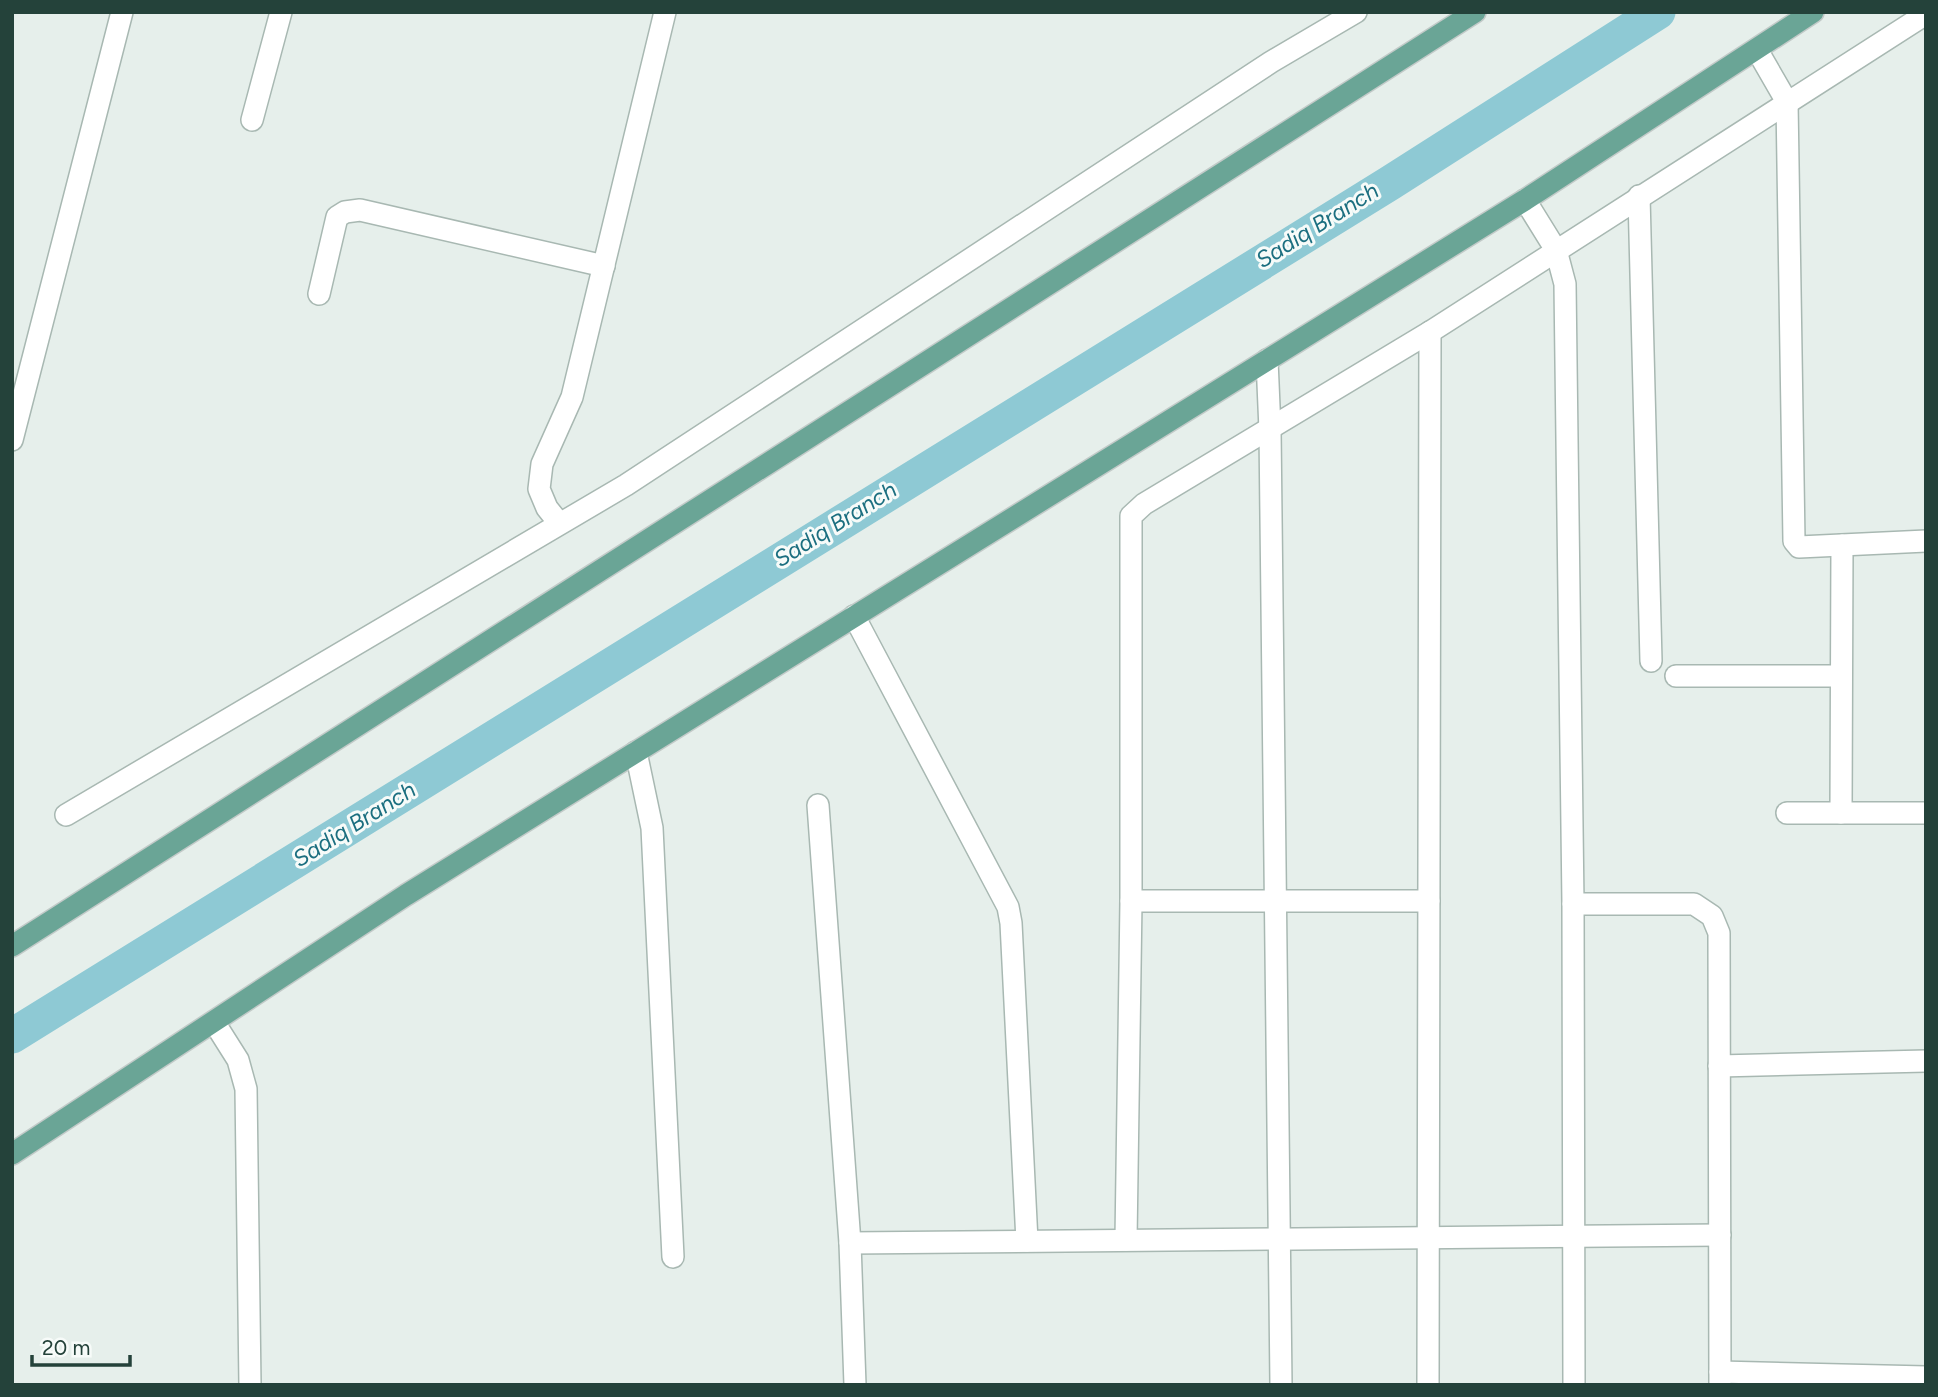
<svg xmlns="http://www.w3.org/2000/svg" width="1938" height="1397" viewBox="0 0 1938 1397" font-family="Figtree,sans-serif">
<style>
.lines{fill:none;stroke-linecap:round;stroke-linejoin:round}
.canal{stroke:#8ec9d4;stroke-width:35}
.minor-casing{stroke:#a8b8b2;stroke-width:24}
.major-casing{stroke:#c2cac8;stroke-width:24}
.minor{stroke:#fff;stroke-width:21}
.major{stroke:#6aa596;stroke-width:21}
.labels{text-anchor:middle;stroke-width:6;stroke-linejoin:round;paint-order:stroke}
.water-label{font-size:23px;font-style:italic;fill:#1c6f80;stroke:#f7fbf9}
</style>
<rect width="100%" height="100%" fill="#e6efeb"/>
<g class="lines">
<!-- canal -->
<polyline class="canal" points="12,1036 1390,183 1658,12"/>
<defs>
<g id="minor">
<polyline points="1757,50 1787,102 1794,541 1799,547 1926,541"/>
<polyline points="252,120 281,12"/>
<polyline points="1639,196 1651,661"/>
<polyline points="1525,200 1556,250 1565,284 1573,904 1574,1385"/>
<polyline points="319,294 337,217 345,212 360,210 604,266"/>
<polyline points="1267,360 1270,430 1281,1385"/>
<polyline points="12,440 122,12"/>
<polyline points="559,523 547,508 539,489 542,464 572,397 665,12"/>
<polyline points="854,616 1008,907 1011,923 1027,1241"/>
<polyline points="1676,676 1841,676"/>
<polyline points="636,752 652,828 673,1257"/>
<polyline points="818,805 850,1243 855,1385"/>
<polyline points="1787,813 1926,813"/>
<polyline points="1841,813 1842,545"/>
<polyline points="66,815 626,485 1271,62 1356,12"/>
<polyline points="1131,901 1429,901"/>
<polyline points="1573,904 1694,904 1712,916 1719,933 1720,1385"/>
<polyline points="214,1022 238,1060 246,1089 250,1385"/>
<polyline points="1719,1066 1926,1061"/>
<polyline points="1126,1240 1131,901 1131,516 1144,504 1430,332 1926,14"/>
<polyline points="850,1243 1720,1235"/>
<polyline points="1720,1372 1926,1377"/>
<polyline points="1428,1385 1430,332"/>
</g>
<g id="major">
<polyline points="12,946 1475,12"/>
<polyline points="12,1154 406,895 1525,200 1813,12"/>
</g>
</defs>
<!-- minor casing -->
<use href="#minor" class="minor-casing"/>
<!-- major casing -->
<use href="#major" class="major-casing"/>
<!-- minor -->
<use href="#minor" class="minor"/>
<!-- major -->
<use href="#major" class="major"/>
</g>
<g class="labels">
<!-- water labels -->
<g class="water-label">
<text transform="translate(1317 225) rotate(-32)" y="8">Sadiq Branch</text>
<text transform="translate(835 524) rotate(-32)" y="8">Sadiq Branch</text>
<text transform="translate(354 824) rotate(-32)" y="8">Sadiq Branch</text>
</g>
</g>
<!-- border -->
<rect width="1938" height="1397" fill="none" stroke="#24423a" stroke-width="28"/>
<!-- scale -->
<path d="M32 1355v10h98v-10" fill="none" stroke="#24423a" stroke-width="3.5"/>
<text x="42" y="1355" font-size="21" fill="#24423a" stroke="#f7fbf9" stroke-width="5" paint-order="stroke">20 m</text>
</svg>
